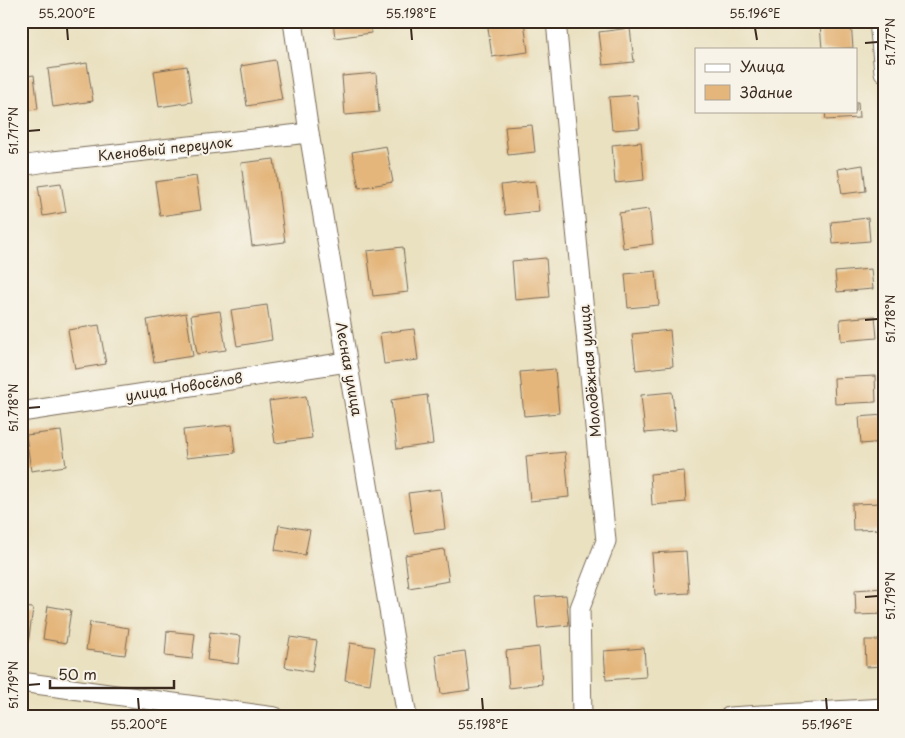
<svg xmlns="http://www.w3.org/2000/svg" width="905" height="738" viewBox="0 0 905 738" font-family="'Playpen Sans',sans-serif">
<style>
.building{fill:#e4b67c}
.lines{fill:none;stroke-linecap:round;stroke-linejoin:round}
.minor-casing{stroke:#786a57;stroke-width:21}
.minor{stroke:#fff;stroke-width:19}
.ticks{fill:none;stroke:#3b2a1e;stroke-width:2}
.labels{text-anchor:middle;stroke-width:4;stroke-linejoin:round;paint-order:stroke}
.street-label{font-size:14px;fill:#3b2a1e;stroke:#f7f3e8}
.neatline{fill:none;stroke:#3b2a1e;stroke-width:2}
.ticks-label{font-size:12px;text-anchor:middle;fill:#3b2a1e}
</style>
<rect width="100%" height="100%" fill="#f7f3e8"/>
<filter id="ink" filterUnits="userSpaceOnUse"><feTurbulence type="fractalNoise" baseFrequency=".02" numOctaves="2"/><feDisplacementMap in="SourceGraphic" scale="10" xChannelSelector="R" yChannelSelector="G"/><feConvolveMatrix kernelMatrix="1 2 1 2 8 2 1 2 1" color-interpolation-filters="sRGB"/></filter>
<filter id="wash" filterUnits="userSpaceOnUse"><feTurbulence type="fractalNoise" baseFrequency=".0096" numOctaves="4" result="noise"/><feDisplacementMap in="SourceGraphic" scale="20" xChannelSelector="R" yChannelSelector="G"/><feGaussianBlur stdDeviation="1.12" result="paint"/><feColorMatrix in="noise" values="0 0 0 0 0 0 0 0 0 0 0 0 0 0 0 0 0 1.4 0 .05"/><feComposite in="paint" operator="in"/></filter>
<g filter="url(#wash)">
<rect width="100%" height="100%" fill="#eae1c1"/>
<g id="blocks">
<!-- building -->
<g class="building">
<polygon points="333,21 369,21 371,33 335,38"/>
<polygon points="487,21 524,21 528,52 492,57"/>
<polygon points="851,22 853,48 822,49 820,24"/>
<polygon points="630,28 634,62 603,65 599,32"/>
<polygon points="275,60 282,100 247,106 241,66"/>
<polygon points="87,63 93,101 53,107 48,69"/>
<polygon points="187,66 192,102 159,107 154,71"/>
<polygon points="376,73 379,112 345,115 342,76"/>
<polygon points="34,75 38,109 21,111 21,77"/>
<polygon points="637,95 640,128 612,130 609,97"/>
<polygon points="856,102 858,102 859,118 826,120 825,111 856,111"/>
<polygon points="532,125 535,152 508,155 505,127"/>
<polygon points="641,142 644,180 615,183 612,145"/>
<polygon points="386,146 393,182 359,188 352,152"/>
<polygon points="274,159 285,242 252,246 241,163"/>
<polygon points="863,165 866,191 842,194 838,169"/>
<polygon points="196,176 201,210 160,216 155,182"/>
<polygon points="535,181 539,211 505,215 501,185"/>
<polygon points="61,183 66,212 43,216 38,186"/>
<polygon points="649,209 653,244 623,248 619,213"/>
<polygon points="868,218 870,241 833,244 831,222"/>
<polygon points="403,247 408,292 373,296 367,251"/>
<polygon points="546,258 549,297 515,300 512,261"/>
<polygon points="871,269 873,289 837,292 835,272"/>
<polygon points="656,271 659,305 628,308 625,274"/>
<polygon points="267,305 272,340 237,346 231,310"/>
<polygon points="220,311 226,350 197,354 191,315"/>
<polygon points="186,313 193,356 154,362 147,320"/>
<polygon points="875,316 877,338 841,341 840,319"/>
<polygon points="99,325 106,364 75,369 68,330"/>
<polygon points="414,329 418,360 384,364 380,333"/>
<polygon points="670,330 673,366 636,370 632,334"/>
<polygon points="555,369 559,413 524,416 520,372"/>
<polygon points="875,376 876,402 835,404 834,378"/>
<polygon points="672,392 676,430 645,433 641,395"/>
<polygon points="427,395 433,444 397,449 391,400"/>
<polygon points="306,396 312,438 275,443 269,401"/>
<polygon points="883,415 884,442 861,444 859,417"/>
<polygon points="232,425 235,453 186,458 183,430"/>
<polygon points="61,431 66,466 31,471 26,435"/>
<polygon points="565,452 569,497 530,501 526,456"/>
<polygon points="684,471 686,502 652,505 650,474"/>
<polygon points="440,489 445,529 414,533 408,493"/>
<polygon points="883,503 884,529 853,530 852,504"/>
<polygon points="279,525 310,530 305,555 275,550"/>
<polygon points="444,549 449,581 409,588 405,555"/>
<polygon points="686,551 689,593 655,595 652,553"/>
<polygon points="884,588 884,614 856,615 855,590"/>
<polygon points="566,595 569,625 538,628 535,597"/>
<polygon points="48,606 71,610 66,643 43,639"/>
<polygon points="21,607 33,608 28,644 21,643"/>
<polygon points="90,622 129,628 125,655 86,650"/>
<polygon points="167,631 195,634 192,659 165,656"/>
<polygon points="210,632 241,636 238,664 207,660"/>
<polygon points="290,637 317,641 312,672 285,667"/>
<polygon points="865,640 884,640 884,666 866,667"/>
<polygon points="350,643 375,647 370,684 345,680"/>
<polygon points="539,647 542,684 509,688 506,651"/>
<polygon points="644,648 646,677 606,680 604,651"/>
<polygon points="465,651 470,690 441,694 436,655"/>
</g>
</g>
</g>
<g filter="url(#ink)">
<use href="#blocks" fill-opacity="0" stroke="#786a57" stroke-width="1"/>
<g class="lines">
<defs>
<g id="minor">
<polyline points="293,21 309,133 407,717"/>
<polyline points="556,21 606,541 580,608 582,717"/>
<polyline points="879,21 884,72"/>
<polyline points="21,166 53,161 309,133"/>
<polyline points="21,412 347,362"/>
<polyline points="21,682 275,717"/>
<polyline points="729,717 884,708"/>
</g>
</defs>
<!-- minor casing -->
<use href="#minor" class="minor-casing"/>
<!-- minor -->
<use href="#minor" class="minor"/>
</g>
</g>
<!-- ticks -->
<path class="ticks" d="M67 28 68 40M411 28 412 40M755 28 757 40M865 43 878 42M28 131 40 130M865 320 878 319M28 408 40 407M865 597 878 596M28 685 40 684M138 698 139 710M482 698 483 710M826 698 827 710"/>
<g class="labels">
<!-- street labels -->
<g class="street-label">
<text transform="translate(165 149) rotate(-6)" y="5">Кленовый переулок</text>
<text transform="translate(349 369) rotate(80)" y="5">Лесная улица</text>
<text transform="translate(590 371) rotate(-95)" y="5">Молодёжная улица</text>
<text transform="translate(184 387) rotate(-9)" y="5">улица Новосёлов</text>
</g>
</g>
<!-- margin -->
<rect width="905" height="738" fill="none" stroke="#f7f3e8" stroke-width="55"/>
<!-- legend -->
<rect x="695" y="48" width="162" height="65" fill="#f7f3e8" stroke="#aca397"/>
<rect x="705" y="64" width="25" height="8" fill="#ffffff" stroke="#aca397"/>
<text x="740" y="72" font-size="15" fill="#3b2a1e">Улица</text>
<rect x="705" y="85" width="25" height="15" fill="#e4b67c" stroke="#aca397"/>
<text x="740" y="98" font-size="15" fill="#3b2a1e">Здание</text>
<!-- scale -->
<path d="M50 680v8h124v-8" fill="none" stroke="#3b2a1e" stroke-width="2.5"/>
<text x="58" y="680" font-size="15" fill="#3b2a1e" stroke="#f7f3e8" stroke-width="4" paint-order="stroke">50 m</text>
<rect x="28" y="28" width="850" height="682" class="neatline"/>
<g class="ticks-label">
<text x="67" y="18">55.200°E</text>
<text x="411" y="18">55.198°E</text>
<text x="755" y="18">55.196°E</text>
<text transform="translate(891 42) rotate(-90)" y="4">51.717°N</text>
<text transform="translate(14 131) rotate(-90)" y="4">51.717°N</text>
<text transform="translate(891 319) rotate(-90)" y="4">51.718°N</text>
<text transform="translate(14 408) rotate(-90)" y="4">51.718°N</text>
<text transform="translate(891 596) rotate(-90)" y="4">51.719°N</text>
<text transform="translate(14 685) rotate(-90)" y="4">51.719°N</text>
<text x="139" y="729">55.200°E</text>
<text x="483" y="729">55.198°E</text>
<text x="827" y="729">55.196°E</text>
</g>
</svg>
